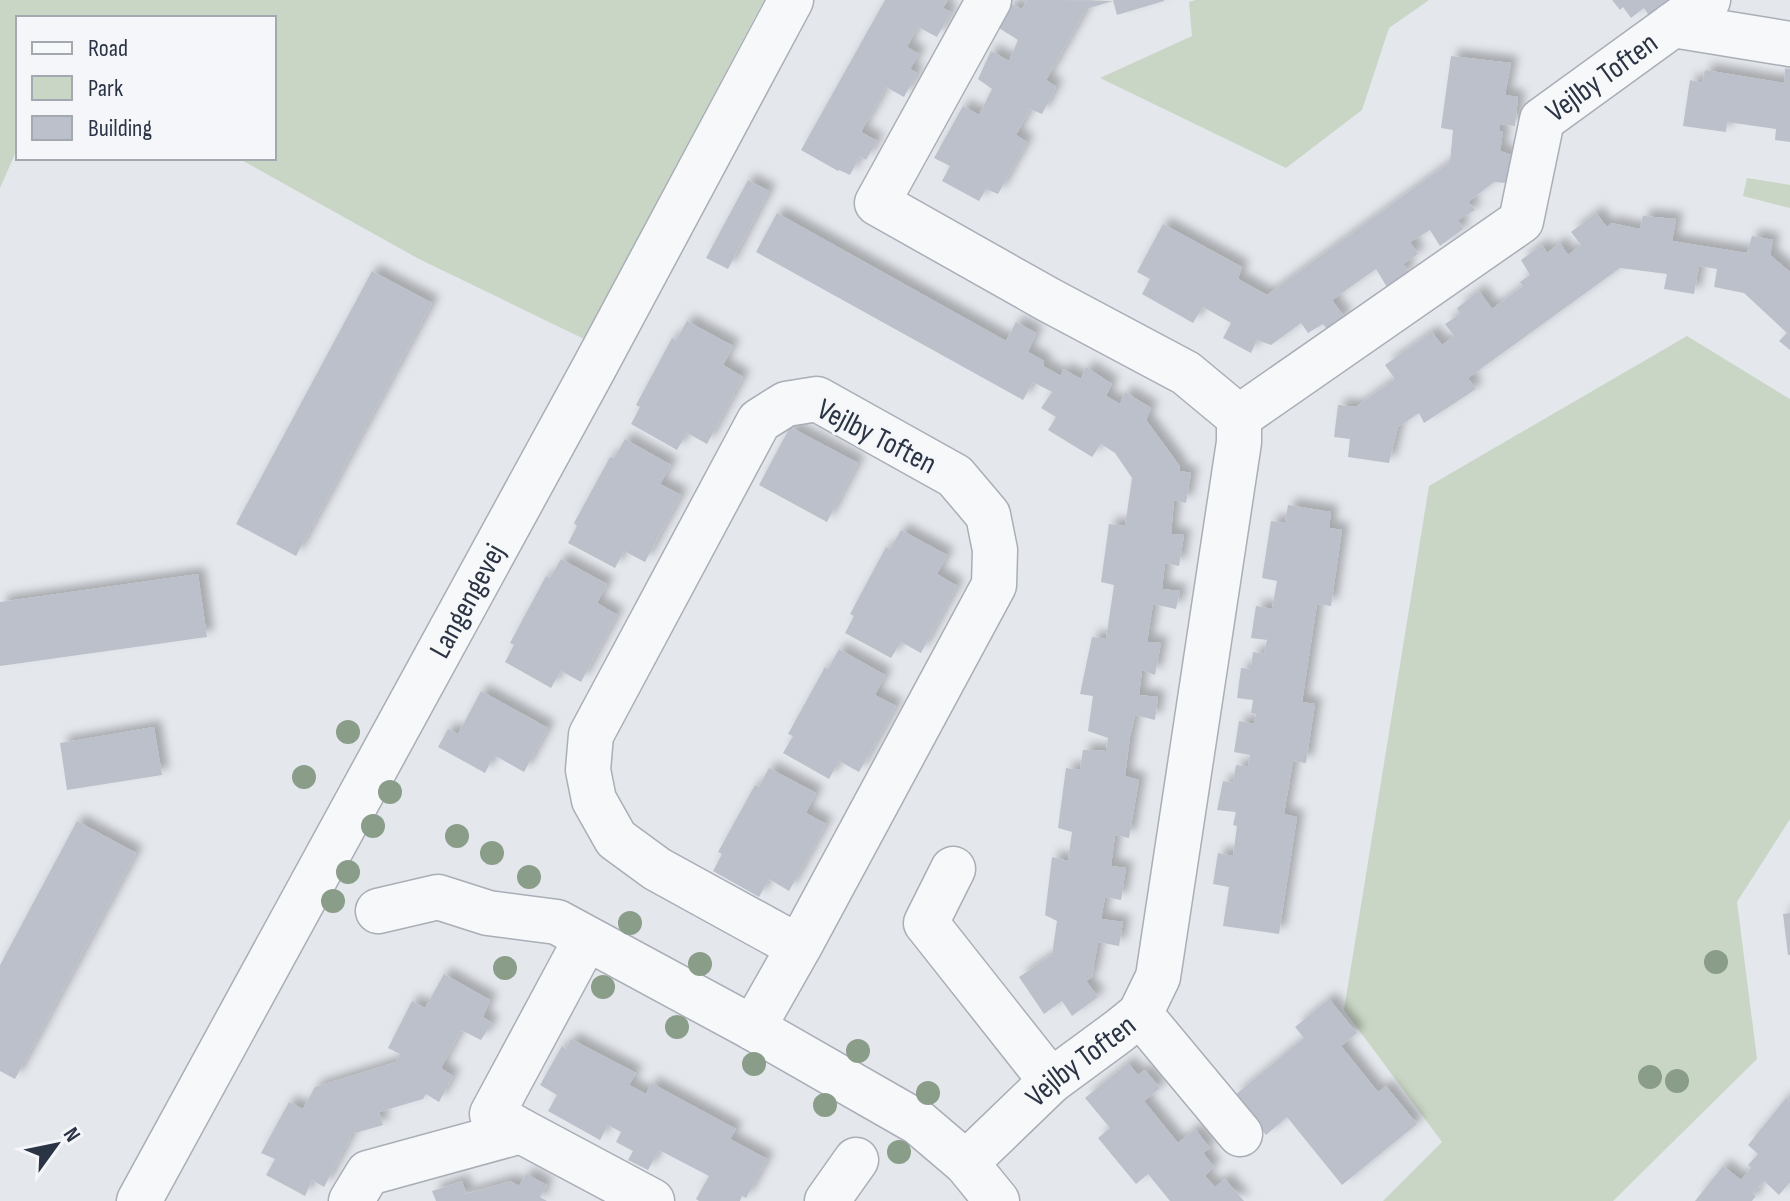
<svg xmlns="http://www.w3.org/2000/svg" width="1790" height="1201" viewBox="0 0 1790 1201" font-family="'Sofia Sans Condensed',sans-serif">
<style>
.green{fill:#c9d6c5}
.building{fill:#bbc0ca;filter:url(#shadow)}
.lines{fill:none;stroke-linecap:round;stroke-linejoin:round}
.minor-casing{stroke:#a9aeb7;stroke-width:47}
.minor{stroke:#f7f8fa;stroke-width:44}
.tree{fill:#899d89}
.labels{text-anchor:middle;stroke-width:6;stroke-linejoin:round;paint-order:stroke}
.street-label{font-size:30px;fill:#2b3445;stroke:#f4f6f9}
</style>
<defs>
<filter id="shadow"><feDropShadow dx="7" dy="-7" stdDeviation="4" flood-color="#0004"/></filter>
</defs>
<rect width="100%" height="100%" fill="#e4e7ec"/>
<!-- green -->
<g class="green">
<polygon points="0,0 764,0 584,339 419,259 238,158 274,158 274,18 18,18 18,147 0,188"/>
<polygon points="1196,0 1429,0 1389,28 1362,110 1286,168 1100,78 1192,36 1189,2"/>
<polygon points="1747,178 1790,185 1790,208 1743,196"/>
<polygon points="1687,336 1790,399 1790,819 1737,902 1757,1059 1613,1201 1383,1201 1442,1142 1344,1010 1429,486"/>
</g>
<!-- building -->
<g class="building">
<polygon points="885,0 948,0 943,8 951,12 937,37 918,27 907,47 919,54 910,69 917,73 904,97 886,87 861,132 877,141 866,160 860,156 850,175 839,170 838,171 801,150"/>
<polygon points="1027,0 1113,1 1086,9 1046,80 1056,87 1042,114 1030,109 1016,135 1027,142 998,194 986,189 979,201 942,181 950,166 934,158 963,106 979,115 992,89 978,79 991,51 1009,61 1018,40 999,28 1011,4 1022,9"/>
<polygon points="1113,0 1164,0 1164,1 1117,15"/>
<polygon points="1612,0 1671,0 1649,16 1644,8 1631,18 1623,7 1620,10"/>
<polygon points="1451,56 1511,63 1505,95 1518,97 1515,126 1500,124 1499,131 1503,132 1500,151 1511,155 1506,183 1494,182 1468,202 1475,210 1458,220 1463,229 1440,246 1430,230 1410,242 1418,254 1403,264 1409,272 1387,287 1376,269 1332,300 1345,318 1328,331 1323,324 1308,333 1301,323 1271,345 1257,340 1251,353 1223,338 1231,323 1203,307 1193,323 1142,294 1150,279 1137,272 1163,224 1242,267 1238,279 1267,295 1450,162 1453,130 1441,128"/>
<polygon points="1785,68 1790,69 1790,142 1775,140 1776,129 1727,122 1726,132 1683,126 1690,80 1702,83 1705,70 1784,83"/>
<polygon points="748,180 769,191 728,269 706,258"/>
<polygon points="777,213 1006,341 1016,322 1036,333 1028,352 1044,361 1043,366 1061,376 1063,369 1081,379 1086,367 1112,384 1106,396 1120,404 1125,392 1151,408 1146,420 1179,465 1180,471 1191,473 1186,503 1174,500 1171,534 1184,535 1179,566 1165,563 1162,589 1180,591 1176,609 1153,604 1147,642 1161,643 1155,675 1142,670 1139,695 1158,697 1155,720 1135,715 1130,737 1125,776 1139,780 1129,838 1115,835 1111,866 1126,868 1121,900 1105,897 1101,919 1123,922 1119,946 1098,942 1092,977 1086,981 1098,997 1072,1016 1062,1001 1044,1014 1019,977 1052,955 1057,921 1045,915 1052,857 1068,861 1072,832 1058,828 1066,768 1080,770 1083,750 1106,751 1108,738 1088,731 1093,696 1080,694 1092,637 1106,639 1114,585 1101,582 1109,524 1125,526 1132,478 1115,453 1101,444 1092,457 1048,430 1056,417 1041,408 1052,392 1033,382 1023,400 756,252"/>
<polygon points="1596,213 1607,227 1611,223 1640,229 1643,216 1676,219 1672,241 1747,253 1752,236 1773,240 1770,255 1790,272 1790,350 1779,341 1787,333 1744,293 1714,287 1717,269 1699,266 1694,294 1664,289 1667,274 1620,268 1468,378 1476,389 1424,423 1419,413 1398,427 1389,463 1348,457 1350,439 1334,437 1338,405 1356,407 1395,379 1385,365 1432,332 1442,345 1454,336 1445,324 1460,314 1457,308 1479,291 1492,309 1523,286 1520,282 1530,275 1521,260 1542,245 1547,253 1560,243 1568,255 1581,245 1571,232"/>
<polygon points="372,271 432,303 296,556 236,524"/>
<polygon points="687,321 733,346 723,365 743,377 707,444 687,433 677,450 631,424 640,407 636,405 672,338 676,340"/>
<polygon points="790,427 858,463 827,522 759,485"/>
<polygon points="625,439 671,465 660,484 681,495 645,562 624,551 615,568 568,543 577,526 574,523 610,457 614,458"/>
<polygon points="1288,505 1331,512 1329,528 1342,530 1331,606 1317,604 1302,702 1315,704 1306,763 1293,761 1284,814 1297,817 1279,934 1223,926 1229,887 1213,884 1218,853 1233,856 1237,826 1233,825 1236,812 1217,810 1223,781 1233,783 1236,765 1248,767 1250,755 1234,752 1239,721 1254,724 1256,714 1251,713 1253,700 1237,698 1241,668 1251,669 1253,652 1264,654 1267,640 1251,638 1256,606 1272,609 1277,581 1262,578 1271,521 1285,523"/>
<polygon points="901,530 947,555 937,574 957,586 921,653 901,642 891,658 845,633 854,616 850,614 886,547 890,549"/>
<polygon points="561,559 607,584 597,603 617,615 581,682 561,671 551,688 505,662 514,645 510,643 546,576 550,578"/>
<polygon points="198,574 207,637 0,666 0,602"/>
<polygon points="839,649 885,675 875,695 896,706 859,772 839,761 829,779 783,753 793,736 788,734 825,667 828,669"/>
<polygon points="481,691 548,728 524,772 494,755 485,773 438,747 448,729 458,734"/>
<polygon points="154,727 162,775 67,790 60,743"/>
<polygon points="769,768 816,793 806,813 826,824 789,891 769,879 759,897 713,871 722,854 718,852 755,785 759,787"/>
<polygon points="77,821 136,853 15,1079 0,1071 0,965"/>
<polygon points="1790,913 1790,955 1788,955 1783,914"/>
<polygon points="444,974 490,1000 483,1017 492,1023 481,1040 461,1030 441,1068 453,1076 439,1102 426,1094 423,1099 379,1112 383,1125 352,1134 324,1187 312,1180 305,1196 266,1175 275,1159 261,1153 289,1102 303,1109 315,1087 396,1062 400,1054 388,1048 412,1001 425,1008"/>
<polygon points="1329,999 1357,1033 1341,1046 1378,1092 1386,1086 1417,1124 1342,1185 1287,1117 1266,1135 1234,1096 1304,1038 1295,1027"/>
<polygon points="571,1039 636,1073 629,1085 646,1094 651,1083 736,1129 730,1139 767,1159 746,1198 742,1196 740,1201 699,1201 696,1199 709,1176 659,1150 648,1170 628,1160 633,1151 616,1142 621,1132 608,1125 600,1140 548,1111 557,1095 540,1085 562,1046 566,1049"/>
<polygon points="1128,1063 1138,1075 1145,1070 1160,1088 1144,1101 1178,1143 1195,1129 1210,1148 1203,1153 1214,1167 1205,1176 1215,1187 1225,1179 1244,1201 1170,1201 1148,1174 1136,1184 1098,1138 1110,1128 1085,1098"/>
<polygon points="1786,1098 1790,1101 1790,1182 1779,1195 1764,1181 1753,1193 1756,1196 1752,1201 1695,1201 1723,1166 1741,1180 1751,1168 1748,1165 1758,1154 1748,1145"/>
<polygon points="526,1174 547,1185 540,1197 547,1201 436,1201 432,1191 462,1181 466,1194 510,1181 519,1186"/>
</g>
<g class="lines">
<defs>
<g id="minor">
<polyline points="1708,0 1673,25 1790,44"/>
<path id="s1" d="M1239 417 1521 221 1542 120 1673 25"/>
<polyline points="953,869 926,923 1051,1081"/>
<polyline points="378,911 438,897 488,913 557,922 753,1028 919,1123 966,1163 997,1201"/>
<polyline points="1140,1014 1240,1134"/>
<polyline points="753,1028 799,947 994,585 995,550 988,515 955,476 817,399 786,404 759,421 591,735 588,770 594,800 616,839 657,869 799,947"/>
<polyline points="521,1131 492,1114 586,939"/>
<path id="s2" d="M966 1163 1051 1081 1119 1031 1140 1014 1158 977 1239 442V417L1186 373 1049 300 877 203 989 0"/>
<path id="s3" d="M139 1201 594 368 791 0"/>
<polyline points="351,1201 368,1173 521,1131 652,1201"/>
<polyline points="827,1201 856,1160"/>
</g>
</defs>
<!-- minor casing -->
<use href="#minor" class="minor-casing"/>
<!-- minor -->
<use href="#minor" class="minor"/>
</g>
<!-- trees -->
<g class="tree">
<circle cx="348" cy="732" r="12"/>
<circle cx="304" cy="777" r="12"/>
<circle cx="390" cy="792" r="12"/>
<circle cx="373" cy="826" r="12"/>
<circle cx="457" cy="836" r="12"/>
<circle cx="492" cy="853" r="12"/>
<circle cx="348" cy="872" r="12"/>
<circle cx="529" cy="877" r="12"/>
<circle cx="333" cy="901" r="12"/>
<circle cx="630" cy="923" r="12"/>
<circle cx="1716" cy="962" r="12"/>
<circle cx="700" cy="964" r="12"/>
<circle cx="505" cy="968" r="12"/>
<circle cx="603" cy="987" r="12"/>
<circle cx="677" cy="1027" r="12"/>
<circle cx="858" cy="1051" r="12"/>
<circle cx="754" cy="1064" r="12"/>
<circle cx="1650" cy="1077" r="12"/>
<circle cx="1677" cy="1081" r="12"/>
<circle cx="928" cy="1093" r="12"/>
<circle cx="825" cy="1105" r="12"/>
<circle cx="899" cy="1152" r="12"/>
</g>
<g class="labels">
<!-- street labels -->
<g class="street-label">
<text dy="10" stroke="none"><textPath href="#s1" startOffset="520">Vejlby Toften</textPath></text>
<text transform="translate(877 436) rotate(27)" y="10">Vejlby Toften</text>
<text dy="10" stroke="none"><textPath href="#s3" startOffset="684">Langengevej</textPath></text>
<text dy="10" stroke="none"><textPath href="#s2" startOffset="154">Vejlby Toften</textPath></text>
</g>
</g>
<!-- legend -->
<rect x="16" y="16" width="260" height="144" fill="#f4f6f9" stroke="#a4a8b1" stroke-width="2"/>
<rect x="32" y="42" width="40" height="12" fill="#f7f8fa" stroke="#a4a8b1" stroke-width="2"/>
<text x="88" y="56" font-size="24" fill="#2b3445">Road</text>
<rect x="32" y="76" width="40" height="24" fill="#c9d6c5" stroke="#a4a8b1" stroke-width="2"/>
<text x="88" y="96" font-size="24" fill="#2b3445">Park</text>
<rect x="32" y="116" width="40" height="24" fill="#bbc0ca" stroke="#a4a8b1" stroke-width="2"/>
<text x="88" y="136" font-size="24" fill="#2b3445">Building</text>
<!-- north arrow -->
<g transform="translate(56 1145) rotate(57)" stroke="#f4f6f9" stroke-width="6" paint-order="stroke">
<path d="M0-6L14 30L0 20L-14 30Z" fill="#2b3445"/>
<text y="-12" font-size="22" font-weight="bold" text-anchor="middle" fill="#2b3445">N</text>
</g>
</svg>
